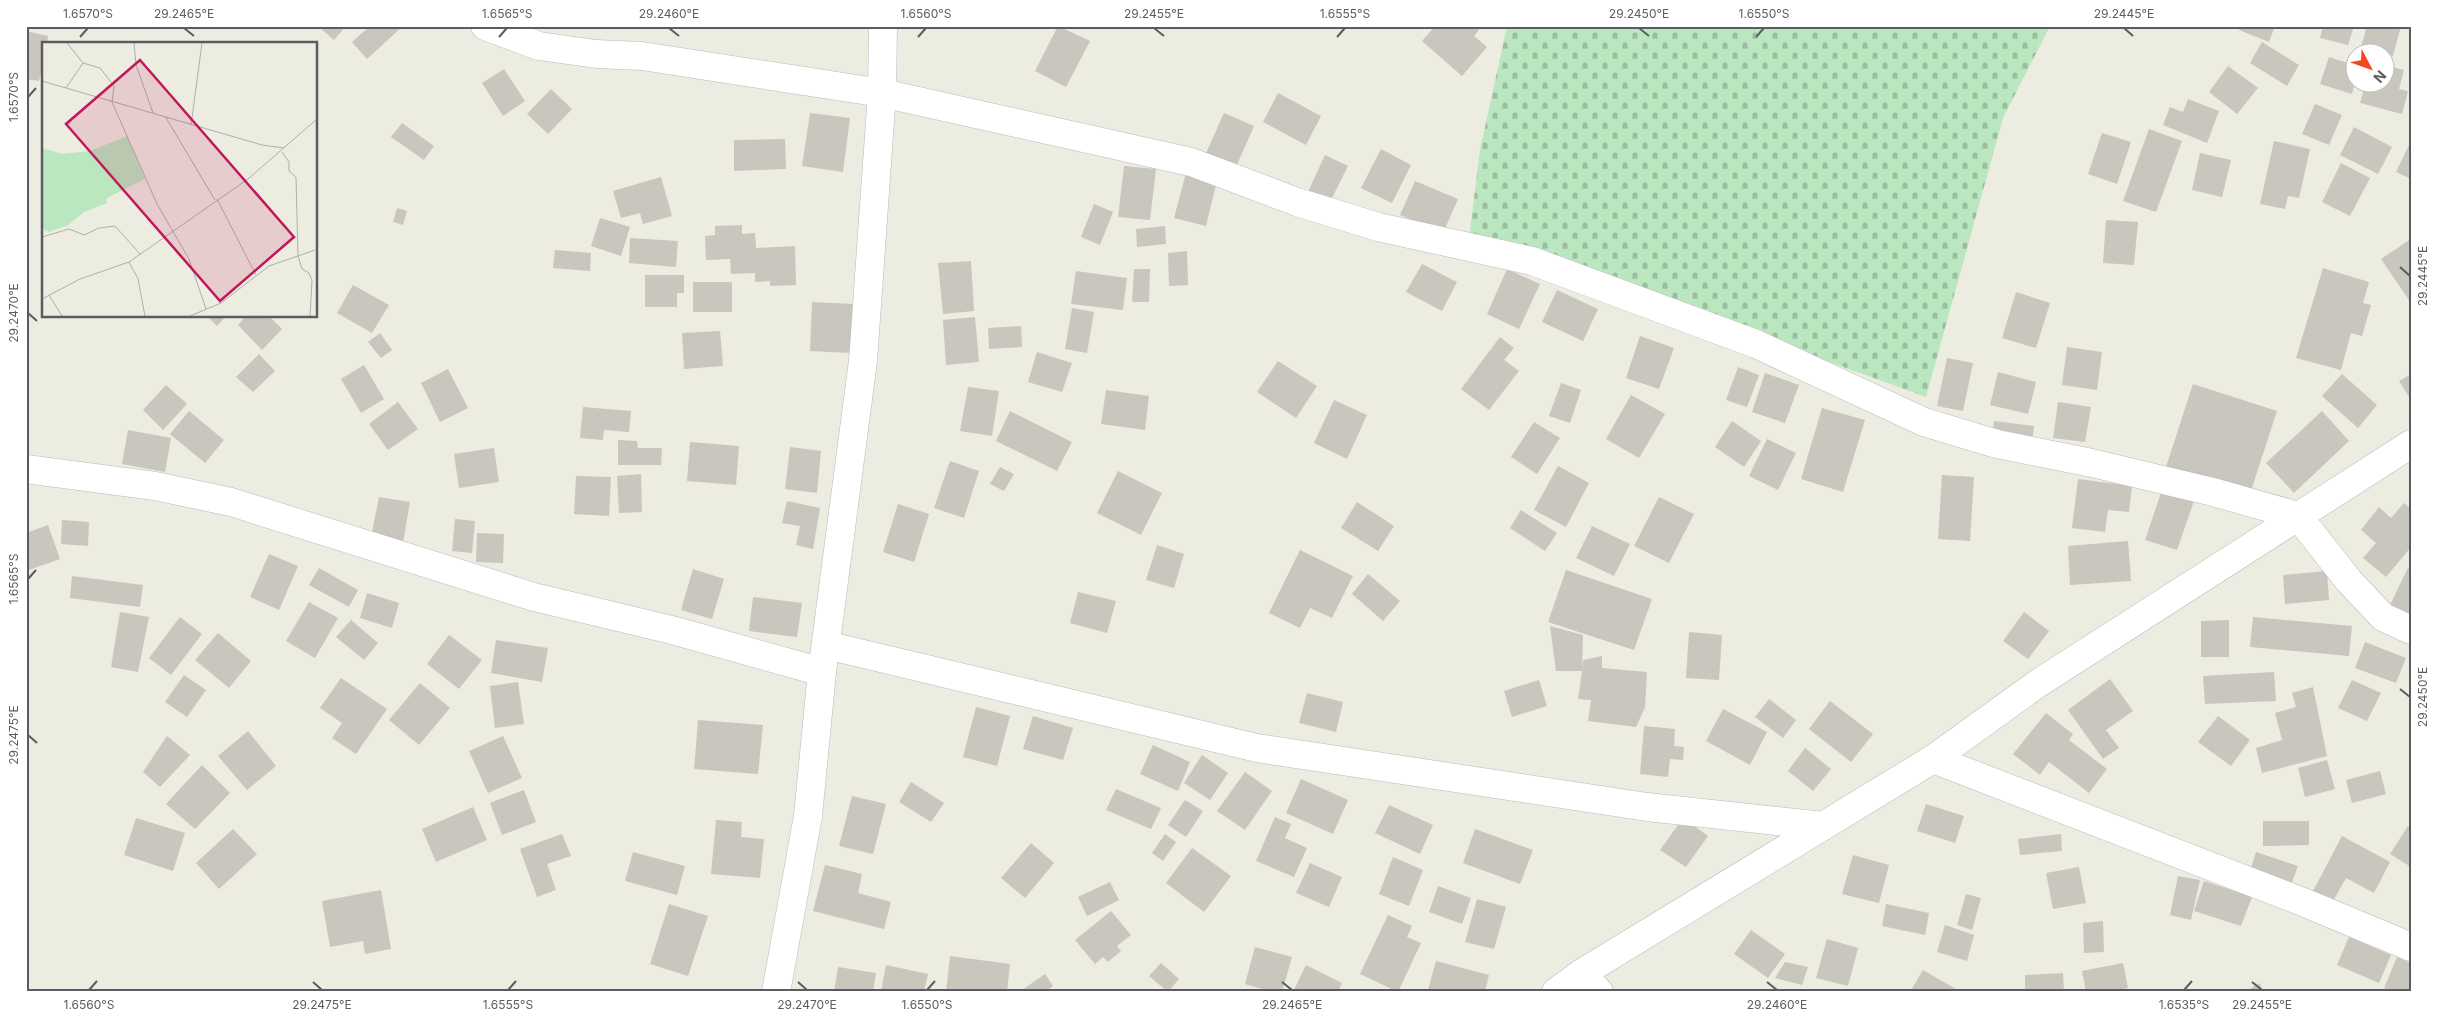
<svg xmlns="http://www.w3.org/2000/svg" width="2437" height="1018" viewBox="0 0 2437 1018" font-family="Inter,sans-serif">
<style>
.cemetery{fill:url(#cemetery-stones)}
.building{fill:#c8c6bd}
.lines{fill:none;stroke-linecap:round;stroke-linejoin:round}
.street-casing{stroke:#b8bac0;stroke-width:29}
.street{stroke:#fff;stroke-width:28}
.ticks{fill:none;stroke:#595c62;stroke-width:2}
.inset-road{fill:none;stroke:#aeaeaa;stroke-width:1}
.view{fill:#c2185b;fill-opacity:0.15;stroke:#c2185b;stroke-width:2.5}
.inset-edge{fill:none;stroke:#595c62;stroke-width:2.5}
.neatline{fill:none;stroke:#595c62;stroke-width:2}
.ticks-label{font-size:12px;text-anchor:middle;fill:#595c62}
</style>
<defs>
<pattern id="cemetery-stones" width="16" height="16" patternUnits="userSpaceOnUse" patternTransform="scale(1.25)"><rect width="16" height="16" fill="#bae7bf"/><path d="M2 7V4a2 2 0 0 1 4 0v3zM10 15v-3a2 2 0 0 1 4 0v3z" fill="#9abe9f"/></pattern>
</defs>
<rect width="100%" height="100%" fill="#edece0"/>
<!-- cemetery -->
<polygon class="cemetery" points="1507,26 2050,26 2003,118 1926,397 1532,254 1469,239 1480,150"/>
<!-- building -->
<g class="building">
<polygon points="318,26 346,26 334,40"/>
<polygon points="370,26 403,26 367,59 352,42"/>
<polygon points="1058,26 1090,41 1066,87 1035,71"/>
<polygon points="1435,26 1482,26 1474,36 1487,47 1462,76 1422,41"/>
<polygon points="2240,26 2275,26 2269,42 2239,30"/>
<polygon points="2323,26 2354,26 2348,45 2320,38"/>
<polygon points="2367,26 2401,26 2393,56 2361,47"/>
<polygon points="26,31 48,36 47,44 44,44 44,58 39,81 26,79"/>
<polygon points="2262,42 2299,65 2287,86 2250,63"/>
<polygon points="2329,57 2354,65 2355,82 2352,94 2320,84"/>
<polygon points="2384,65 2404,70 2399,89 2408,91 2402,114 2360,103 2366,82 2384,82"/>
<polygon points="2228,66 2258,88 2237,114 2209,92"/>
<polygon points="504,69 525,101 503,116 482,83"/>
<polygon points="551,89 572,109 548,134 527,114"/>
<polygon points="1278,93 1321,116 1306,145 1263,122"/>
<polygon points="2188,99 2219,111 2207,143 2163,125 2170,107 2183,112"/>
<polygon points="2315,104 2342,115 2329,145 2302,134"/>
<polygon points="810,113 850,118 843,172 802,166"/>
<polygon points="1224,113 1254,126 1236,167 1206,153"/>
<polygon points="402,123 434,146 424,160 391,137"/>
<polygon points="2354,127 2392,147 2378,174 2340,155"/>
<polygon points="2149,129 2182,141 2156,212 2123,201"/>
<polygon points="2102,133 2131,142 2117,184 2088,174"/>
<polygon points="785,139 786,169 734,171 734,140"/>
<polygon points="2274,141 2310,149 2299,198 2288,196 2285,209 2260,204"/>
<polygon points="2409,145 2411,146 2411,179 2396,172"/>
<polygon points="1381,149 1411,165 1392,203 1361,188"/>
<polygon points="2200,153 2231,160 2222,197 2192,190"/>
<polygon points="1325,155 1348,166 1329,204 1307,194"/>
<polygon points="2341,163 2370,178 2350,216 2322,202"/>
<polygon points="1124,166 1156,169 1150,220 1118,217"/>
<polygon points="1186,173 1217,181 1206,226 1174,218"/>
<polygon points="661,177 672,216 643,224 640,213 621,218 613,191"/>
<polygon points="1415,181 1458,199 1443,233 1400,215"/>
<polygon points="1094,204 1113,212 1100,245 1081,237"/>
<polygon points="397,208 407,211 403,225 393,222"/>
<polygon points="600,218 630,227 621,256 591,246"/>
<polygon points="2106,220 2138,222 2134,265 2103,263"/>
<polygon points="742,225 742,234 755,233 756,248 795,246 796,285 770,286 770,281 755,282 755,273 731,274 730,259 706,260 705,236 715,235 715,226"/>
<polygon points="1165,226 1166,244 1137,247 1136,229"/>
<polygon points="630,238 678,241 676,267 629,263"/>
<polygon points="2411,239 2411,303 2381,259"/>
<polygon points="555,250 591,253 590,271 553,268"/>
<polygon points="1187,251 1188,285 1169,286 1168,253"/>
<polygon points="971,261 974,311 943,314 938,263"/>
<polygon points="1422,264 1457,282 1442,311 1406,292"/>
<polygon points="2323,268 2369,282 2363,303 2371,305 2362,336 2351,333 2341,370 2296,358"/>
<polygon points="1134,269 1150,269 1149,302 1132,302"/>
<polygon points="1507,269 1540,284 1519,329 1487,314"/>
<polygon points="1076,271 1127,278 1123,310 1071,304"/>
<polygon points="645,275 684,275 684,293 677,293 677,307 645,307"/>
<rect x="693" y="282" width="39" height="30"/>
<polygon points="353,285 389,305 372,333 337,313"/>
<polygon points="1557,290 1598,309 1583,341 1542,322"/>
<polygon points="2016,292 2050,303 2036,348 2002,338"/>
<polygon points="812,302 853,304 850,353 810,351"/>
<polygon points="1072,308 1094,312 1087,353 1065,349"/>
<polygon points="207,316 226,316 217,326"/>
<polygon points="246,316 269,316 282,329 262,350 238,325"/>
<polygon points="975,317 979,362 946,365 943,320"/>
<polygon points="1021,326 1022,347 989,349 988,328"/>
<polygon points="720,331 723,366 684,369 682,333"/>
<polygon points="380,333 392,350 381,358 368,342"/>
<polygon points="1640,336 1674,348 1659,389 1626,378"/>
<polygon points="1500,337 1514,348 1504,360 1519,371 1489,410 1461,389"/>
<polygon points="2067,347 2102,352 2097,390 2062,385"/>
<polygon points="1037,352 1072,363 1062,392 1028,382"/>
<polygon points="259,354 275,371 253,392 236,377"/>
<polygon points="1947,358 1973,363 1963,411 1937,406"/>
<polygon points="1278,361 1317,386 1296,418 1257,392"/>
<polygon points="364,365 384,399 361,413 341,379"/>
<polygon points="1738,367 1759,375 1747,407 1726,400"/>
<polygon points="448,369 468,408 440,422 421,383"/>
<polygon points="1998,372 2036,382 2028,414 1990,405"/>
<polygon points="1765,373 1799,385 1785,423 1752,412"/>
<polygon points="2342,374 2377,405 2358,428 2322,396"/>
<polygon points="2411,374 2411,400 2399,381"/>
<polygon points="1561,383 1581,390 1570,423 1549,416"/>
<polygon points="2193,384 2277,411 2249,497 2165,470"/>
<polygon points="166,385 187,404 163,430 143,410"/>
<polygon points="968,387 999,391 992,436 960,431"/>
<polygon points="1106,390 1149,396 1145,430 1101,424"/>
<polygon points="1631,395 1665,414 1639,458 1606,439"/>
<polygon points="1334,400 1367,415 1347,459 1314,443"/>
<polygon points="398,402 418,429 388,450 369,424"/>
<polygon points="2058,402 2091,407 2085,442 2053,438"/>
<polygon points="583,407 631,411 629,432 604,430 603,440 580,438"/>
<polygon points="1822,408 1865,420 1843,492 1801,479"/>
<polygon points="189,411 224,440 205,463 170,434"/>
<polygon points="1010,411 1072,442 1057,471 996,441"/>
<polygon points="2322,411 2349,441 2294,493 2266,463"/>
<polygon points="1732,421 1761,441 1744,467 1715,447"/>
<polygon points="1994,421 2034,426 2032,442 1992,436"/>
<polygon points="1534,422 1560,438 1537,474 1511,457"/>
<polygon points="128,430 171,438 165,472 122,464"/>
<polygon points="1767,439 1796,453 1778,490 1749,476"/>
<polygon points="618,440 637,441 638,448 662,448 661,465 618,465"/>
<polygon points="690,442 739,446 736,485 687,481"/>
<polygon points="790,447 821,451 817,493 785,489"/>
<polygon points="494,448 499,482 459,488 454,454"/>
<polygon points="950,461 979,471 964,518 934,508"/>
<polygon points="1558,466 1589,483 1566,527 1534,510"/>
<polygon points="1000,467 1014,474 1004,491 990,484"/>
<polygon points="1118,471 1162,493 1141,535 1097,513"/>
<polygon points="641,474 642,512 619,513 617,476"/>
<polygon points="1942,475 1974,477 1970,541 1938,539"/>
<polygon points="576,476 611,477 609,516 574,514"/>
<polygon points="2078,479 2132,486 2129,512 2108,510 2105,532 2072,528"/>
<polygon points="2162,490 2194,501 2177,550 2145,540"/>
<polygon points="379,497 410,502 403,542 371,537"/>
<polygon points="1659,497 1694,514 1669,563 1634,546"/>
<polygon points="787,501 820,508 813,549 796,545 800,526 782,523"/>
<polygon points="1357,502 1394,526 1378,551 1341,528"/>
<polygon points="2404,503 2411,509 2411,547 2386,577 2363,558 2376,543 2361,530 2379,507 2391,518"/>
<polygon points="898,504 929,514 914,562 883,552"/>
<polygon points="1521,510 1557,533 1545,551 1510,528"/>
<polygon points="455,519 475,521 472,553 452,551"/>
<polygon points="62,520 89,522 88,546 61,544"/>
<polygon points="48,525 60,559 26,571 26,533"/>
<polygon points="1592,526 1630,544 1614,576 1576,558"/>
<polygon points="477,533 504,534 503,563 476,562"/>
<polygon points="2128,541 2131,581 2070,585 2068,546"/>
<polygon points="1157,545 1184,554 1174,588 1146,580"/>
<polygon points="1300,550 1353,576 1332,618 1310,608 1300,628 1269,613"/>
<polygon points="269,554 298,566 279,610 250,597"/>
<polygon points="319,568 358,590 349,607 309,585"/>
<polygon points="2408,568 2411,569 2411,624 2386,613"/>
<polygon points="693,569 724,579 712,619 681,610"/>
<polygon points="1566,570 1652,599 1634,650 1548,622"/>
<polygon points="2327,571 2329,600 2285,604 2283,575"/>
<polygon points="1368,574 1400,601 1383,621 1352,594"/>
<polygon points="72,576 143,585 140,607 70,598"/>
<polygon points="1078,592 1116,601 1107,633 1070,623"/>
<polygon points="367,593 399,603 392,628 360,618"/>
<polygon points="753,597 802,603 797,637 749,631"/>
<polygon points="309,602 338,618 315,658 286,641"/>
<polygon points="120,612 149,617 138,672 111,667"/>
<polygon points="2024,612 2049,631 2028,659 2003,641"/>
<polygon points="180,617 202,634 171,675 149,658"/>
<polygon points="2253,617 2352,626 2349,656 2250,647"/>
<polygon points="351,620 378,643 364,660 336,637"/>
<polygon points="2229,620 2229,657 2201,657 2201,621"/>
<polygon points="1550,626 1583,635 1582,671 1583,660 1602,656 1602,668 1647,672 1645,707 1636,727 1588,721 1591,700 1578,699 1582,671 1556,671"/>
<polygon points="1689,632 1722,635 1719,680 1686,678"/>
<polygon points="218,633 251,661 229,688 195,660"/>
<polygon points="449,635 482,660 459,689 427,664"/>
<polygon points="496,640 548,648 542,682 491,673"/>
<polygon points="2365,642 2406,658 2396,683 2355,668"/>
<polygon points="2274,672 2276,701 2205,704 2203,676"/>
<polygon points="184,675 206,690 187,717 165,702"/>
<polygon points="341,678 387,709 356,754 332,738 342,723 320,708"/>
<polygon points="2110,679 2133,711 2106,730 2119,748 2103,759 2068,710"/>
<polygon points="1539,680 1547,706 1512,717 1504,691"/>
<polygon points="2352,680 2381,693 2367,721 2338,708"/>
<polygon points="518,682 524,724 495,728 490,686"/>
<polygon points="420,683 450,708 419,745 389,720"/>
<polygon points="2313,687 2327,756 2262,773 2256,748 2282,740 2275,713 2296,707 2292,693"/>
<polygon points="1307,693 1343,702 1336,732 1299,723"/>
<polygon points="1769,699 1796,720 1783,738 1755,717"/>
<polygon points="1830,701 1873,734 1851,762 1809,729"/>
<polygon points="976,707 1010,716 997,766 963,757"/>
<polygon points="1723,709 1767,732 1750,765 1706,741"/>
<polygon points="2046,713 2073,734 2069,740 2107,769 2089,793 2049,762 2040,775 2013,754"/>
<polygon points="1033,716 1073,728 1063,760 1023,749"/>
<polygon points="2218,716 2250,740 2231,766 2198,742"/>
<polygon points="698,720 763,725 758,774 694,769"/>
<polygon points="1644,726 1675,729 1674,746 1684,747 1683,760 1670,759 1668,777 1640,774"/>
<polygon points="248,731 276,766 247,790 218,756"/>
<polygon points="167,736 190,755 160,787 143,772"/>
<polygon points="503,736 522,778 488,793 469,751"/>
<polygon points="1153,745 1190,762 1178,791 1140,774"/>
<polygon points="1805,748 1831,769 1813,791 1788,771"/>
<polygon points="1202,755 1228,773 1210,800 1184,783"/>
<polygon points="2327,760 2335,789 2305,797 2298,768"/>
<polygon points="202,765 230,793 195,829 166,804"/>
<polygon points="2380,771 2386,794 2352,803 2346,780"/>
<polygon points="1245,772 1272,791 1245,830 1217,811"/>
<polygon points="1301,779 1348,800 1333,834 1286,813"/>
<polygon points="911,782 944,803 931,822 899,802"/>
<polygon points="1116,789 1161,808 1151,829 1106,810"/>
<polygon points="524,790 536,822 502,835 490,803"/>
<polygon points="852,796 886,804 873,854 839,846"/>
<polygon points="1185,800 1203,811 1186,837 1168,825"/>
<polygon points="1926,804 1964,816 1955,843 1917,831"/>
<polygon points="1389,805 1433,825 1420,854 1375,833"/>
<polygon points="473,807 487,840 436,862 422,829"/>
<polygon points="1275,817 1291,824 1285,838 1307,848 1294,877 1256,861"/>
<polygon points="136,818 185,833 173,871 124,855"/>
<polygon points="1683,818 1708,836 1686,867 1660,850"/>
<polygon points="716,820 742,822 741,837 764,839 760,878 711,874"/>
<polygon points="2263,821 2309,821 2309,845 2263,846"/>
<polygon points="2408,826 2411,828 2411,867 2390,854"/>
<polygon points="233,829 257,854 219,889 196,863"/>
<polygon points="1475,829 1533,850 1520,884 1463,863"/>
<polygon points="562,834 571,856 547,864 556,890 537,897 520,849"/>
<polygon points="1165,834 1176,842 1163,861 1152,853"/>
<polygon points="2061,834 2062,851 2020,855 2018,839"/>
<polygon points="2342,836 2390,862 2374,893 2346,878 2332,903 2312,893"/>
<polygon points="1031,843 1054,863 1025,898 1001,878"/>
<polygon points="1192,848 1231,876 1204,912 1166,883"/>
<polygon points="633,852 685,866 677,895 625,881"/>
<polygon points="2256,852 2298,866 2291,885 2250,871"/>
<polygon points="1853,855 1889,865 1879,903 1842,894"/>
<polygon points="1393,857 1423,870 1409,906 1379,894"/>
<polygon points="1310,863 1342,877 1329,907 1296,893"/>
<polygon points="825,865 862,874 858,893 891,902 884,929 813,911"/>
<polygon points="2079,867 2086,903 2053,909 2046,873"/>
<polygon points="2178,876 2200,880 2191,920 2170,915"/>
<polygon points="2204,881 2252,897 2241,926 2194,911"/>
<polygon points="1110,882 1119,900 1087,916 1078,897"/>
<polygon points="1438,886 1471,898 1462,924 1429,912"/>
<polygon points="381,890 391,949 365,954 363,941 330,947 322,901"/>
<polygon points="1966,894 1981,898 1972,930 1957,925"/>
<polygon points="1477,899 1506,907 1494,949 1465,942"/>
<polygon points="669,904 708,916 688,976 650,964"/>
<polygon points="1886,904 1929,913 1925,935 1882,926"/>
<polygon points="1111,911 1131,935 1117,946 1121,951 1108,962 1103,957 1095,964 1075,940"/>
<polygon points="1388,915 1412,926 1407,937 1421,943 1398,992 1360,974"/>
<polygon points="2103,921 2104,952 2084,953 2083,923"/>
<polygon points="1945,925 1974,935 1967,961 1937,952"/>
<polygon points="1751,930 1785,954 1768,978 1734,954"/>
<polygon points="2349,937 2391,955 2379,983 2337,965"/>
<polygon points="1827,939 1858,948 1848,986 1816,978"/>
<polygon points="1255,947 1292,957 1282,992 1273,992 1245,984"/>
<polygon points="950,956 1010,964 1007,992 946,992"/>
<polygon points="2397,957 2411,963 2411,992 2393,992 2384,988"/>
<polygon points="1436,961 1489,975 1485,992 1428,990"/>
<polygon points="1785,962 1808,967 1802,985 1775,978"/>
<polygon points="1161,963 1179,979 1168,992 1149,976"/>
<polygon points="2123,963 2128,988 2108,992 2086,992 2082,971"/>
<polygon points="886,965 928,974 924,992 881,992"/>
<polygon points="1306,965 1342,983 1338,992 1293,992"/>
<polygon points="838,967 876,973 873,992 834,992"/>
<polygon points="1923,970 1961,992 1910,992"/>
<polygon points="2063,973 2064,992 2025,992 2025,975"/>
<polygon points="1045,974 1053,986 1045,992 1019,992"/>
<polygon points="2259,983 2264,992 2245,992"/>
</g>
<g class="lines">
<defs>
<g id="street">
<polyline points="485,26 539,46 596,54 642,56 882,93 1191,162 1297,202 1378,227 1532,261 1756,344 1924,422 1997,444 2092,463 2213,492 2298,516 2349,581 2383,617 2411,630"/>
<polyline points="26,469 155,486 231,502 534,597 672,630 822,672"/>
<polyline points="826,645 1257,748 1647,807 1823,826"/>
<polyline points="1933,759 2303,902 2411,947"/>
<polyline points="1582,973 1599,992"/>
<polyline points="776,992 808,816 822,672 863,361 882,93 883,26"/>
<polyline points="1556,992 1582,973 1933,759 2037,684 2411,444"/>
</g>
</defs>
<!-- street casing -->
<use href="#street" class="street-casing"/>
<!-- street -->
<use href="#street" class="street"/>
</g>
<!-- ticks -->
<path class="ticks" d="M184 28 194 36M669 28 679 36M1154 28 1164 36M1639 28 1649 36M2124 28 2133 36M80 37 88 28M499 37 507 28M918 37 926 28M1337 37 1345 28M1756 37 1764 28M28 97 36 88M2400 267 2410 276M28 313 37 321M28 579 36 570M2400 689 2410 697M28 735 37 743M313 982 322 990M798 982 807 990M1282 982 1292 990M1767 982 1777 990M2252 982 2262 990M89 990 97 981M508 990 516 981M927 990 935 981M2184 990 2192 981"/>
<!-- overview -->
<g transform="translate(42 42)">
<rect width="275" height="275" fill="#edece0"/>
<path d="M85 94 103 137 65 156V161L42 170 26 183 7 190 0 186V106L21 112 48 109Z" fill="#bae7bf"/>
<path class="inset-road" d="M25 1 41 21 58 26 72 44 70 60 115 162 147 217 164 267M92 1 94 23 111 71M0 39 220 103 242 106M24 46 41 21M123 74 173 158M149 83 160 1M240 110 247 120V129L254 135 256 214 260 227 267 231 270 239 268 274M175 157 214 233M0 195 27 187 42 193 57 186 73 184 98 212M87 220 96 237 103 274M7 253 20 274M0 257 38 237 87 220 206 137 275 77M148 274 179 261 227 224 273 208"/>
<path class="view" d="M98 18 252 195 178 259 24 82Z"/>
<rect width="275" height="275" class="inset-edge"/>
</g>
<!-- border -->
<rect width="2437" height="1018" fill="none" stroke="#ffffff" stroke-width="55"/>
<!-- north arrow -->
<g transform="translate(2370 68) rotate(131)"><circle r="24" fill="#ffffff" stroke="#bdbec0"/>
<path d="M0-4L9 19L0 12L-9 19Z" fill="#f4491f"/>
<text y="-8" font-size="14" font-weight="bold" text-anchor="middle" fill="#595c62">N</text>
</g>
<rect x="28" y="28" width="2382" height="962" class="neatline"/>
<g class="ticks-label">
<text x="88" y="18">1.6570°S</text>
<text x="184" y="18">29.2465°E</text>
<text x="507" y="18">1.6565°S</text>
<text x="669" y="18">29.2460°E</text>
<text x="926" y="18">1.6560°S</text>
<text x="1154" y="18">29.2455°E</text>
<text x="1345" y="18">1.6555°S</text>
<text x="1639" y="18">29.2450°E</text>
<text x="1764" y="18">1.6550°S</text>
<text x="2124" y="18">29.2445°E</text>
<text transform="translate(14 97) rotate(-90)" y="4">1.6570°S</text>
<text transform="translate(2423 276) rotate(-90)" y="4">29.2445°E</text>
<text transform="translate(14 313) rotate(-90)" y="4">29.2470°E</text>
<text transform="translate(14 579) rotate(-90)" y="4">1.6565°S</text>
<text transform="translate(2423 697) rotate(-90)" y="4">29.2450°E</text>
<text transform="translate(14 735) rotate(-90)" y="4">29.2475°E</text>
<text x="89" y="1009">1.6560°S</text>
<text x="322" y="1009">29.2475°E</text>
<text x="508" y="1009">1.6555°S</text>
<text x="807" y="1009">29.2470°E</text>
<text x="927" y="1009">1.6550°S</text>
<text x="1292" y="1009">29.2465°E</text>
<text x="1777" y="1009">29.2460°E</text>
<text x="2184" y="1009">1.6535°S</text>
<text x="2262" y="1009">29.2455°E</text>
</g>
</svg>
